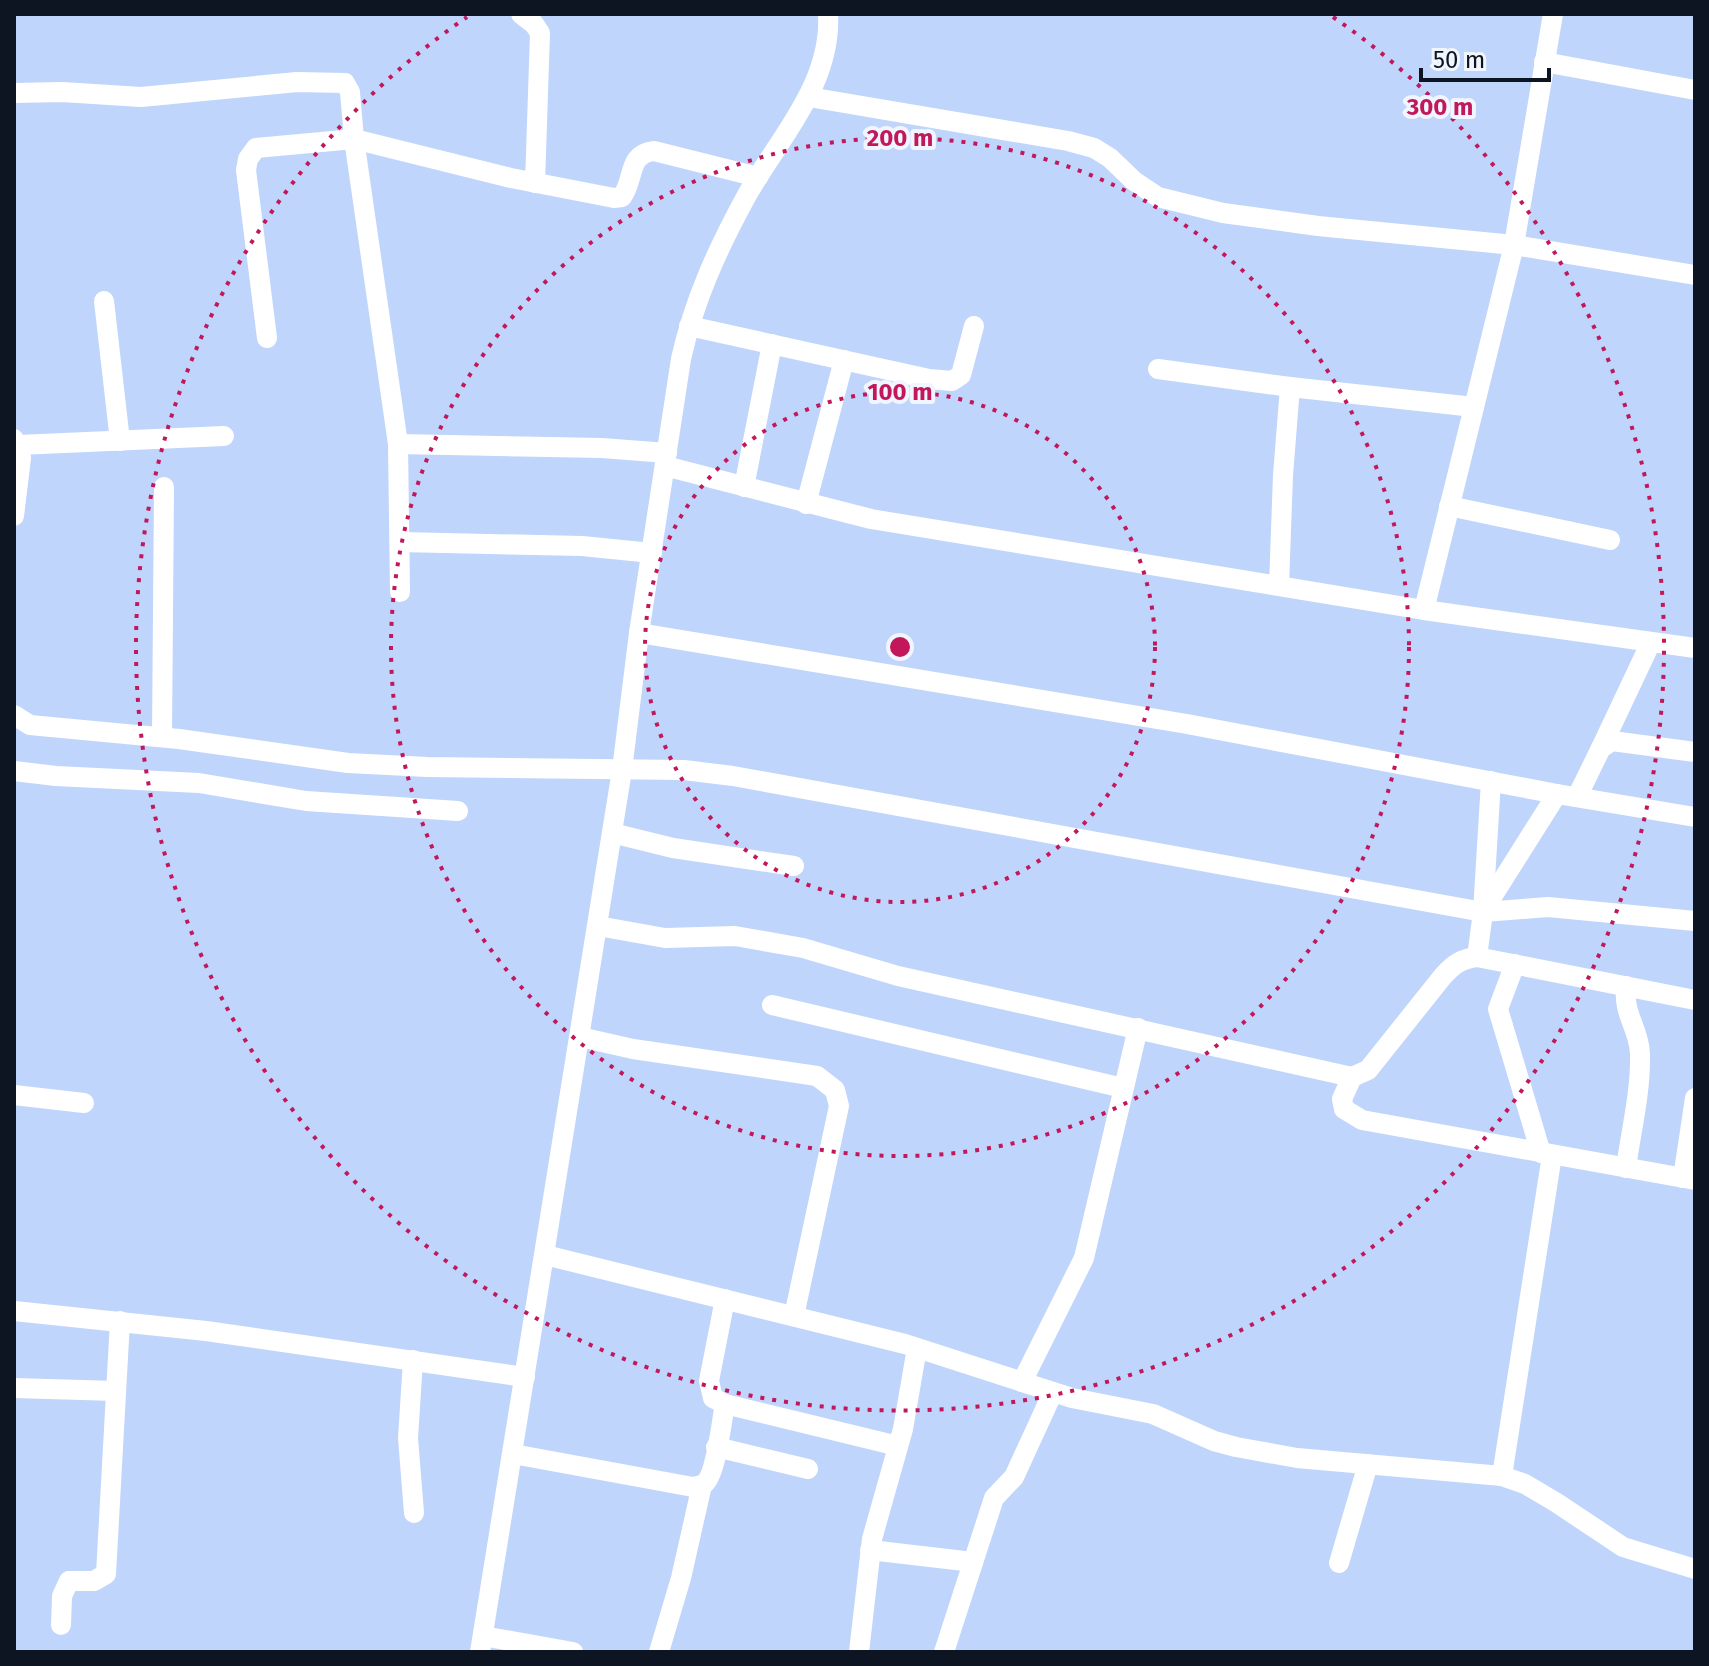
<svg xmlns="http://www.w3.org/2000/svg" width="1709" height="1666" viewBox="0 0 1709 1666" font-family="'Fira Sans',sans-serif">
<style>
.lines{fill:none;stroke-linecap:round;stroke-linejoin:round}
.minor{stroke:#fff;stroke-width:20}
.ring{fill:none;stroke:#c2185b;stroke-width:4;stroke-dasharray:4 8}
.centre{fill:#c2185b;stroke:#f1f5fd;stroke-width:4}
.ring-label{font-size:24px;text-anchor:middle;font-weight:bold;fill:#c2185b;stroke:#f1f5fd;stroke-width:8;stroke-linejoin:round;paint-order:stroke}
</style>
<rect width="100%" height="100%" fill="#c0d5fb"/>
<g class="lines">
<!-- minor -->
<g class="minor">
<polyline points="521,14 534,24 540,33 535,183"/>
<polyline points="1544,62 1695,90"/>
<polyline points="14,93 62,92 141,97 297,82 345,83 350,92 354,139 398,444 400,592"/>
<polyline points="809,97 1068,141 1094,148 1110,158 1134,181 1158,197 1223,213 1318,226 1514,245 1695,275"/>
<polyline points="104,301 120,441"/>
<polyline points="689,326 929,379 952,381 961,375 974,326"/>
<path d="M267 338 246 170 248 159 256 148 354 139 511 178 614 198 622 197C635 179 627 154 654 151L758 177"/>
<polyline points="1158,369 1290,387 1474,407"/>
<polyline points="14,439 21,458 14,516"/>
<polyline points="398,444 602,448 667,453"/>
<polyline points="18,445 224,436"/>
<polyline points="665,466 871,519 1424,610 1695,648"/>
<polyline points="744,487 772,344"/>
<polyline points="806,504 844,360"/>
<polyline points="1449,506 1610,540"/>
<polyline points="400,542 582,546 652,553"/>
<polyline points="1279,586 1283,475 1290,387"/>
<polyline points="1424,610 1514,245 1553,14"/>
<polyline points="639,633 1187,724 1557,794 1695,817"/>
<polyline points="14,715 30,725 179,739 348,763 427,767 684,770 733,776 1483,912 1548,907 1695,921"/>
<polyline points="162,737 164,487"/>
<polyline points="1601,748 1651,642"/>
<polyline points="14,771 56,776 199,783 306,801 458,811"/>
<polyline points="1577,797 1601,748 1612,741 1695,752"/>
<polyline points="612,833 673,848 794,866"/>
<polyline points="1485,908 1557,794"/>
<path d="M598 926 665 938 735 936 803 948 898 976 1352 1077 1368 1070 1443 976C1454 964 1461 959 1477 957L1695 1000"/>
<polyline points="1477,957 1483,912 1491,781"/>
<polyline points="1515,964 1498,1009 1541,1153"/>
<path d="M1626 986C1623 1016 1639 1027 1640 1054 1641 1091 1631 1131 1626 1168"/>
<polyline points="772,1005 1123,1088"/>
<polyline points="580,1037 633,1049 817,1076 835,1090 839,1106 794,1316"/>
<polyline points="1352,1077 1342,1099 1344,1109 1362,1120 1695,1180"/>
<polyline points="14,1095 84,1103"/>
<polyline points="1683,1178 1695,1098"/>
<polyline points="545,1255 905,1344 1072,1398 1153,1414 1214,1441 1236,1447 1297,1458 1502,1476 1525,1484 1557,1503 1623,1547 1695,1569"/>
<polyline points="725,1299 709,1381 713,1398 725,1404 898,1446"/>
<polyline points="14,1311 206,1331 525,1377"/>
<polyline points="413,1360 408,1438 414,1513"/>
<polyline points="1022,1382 1084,1258 1138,1028"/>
<polyline points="14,1388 116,1391"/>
<polyline points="716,1447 808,1469"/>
<path d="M513 1454 693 1487C697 1486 701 1486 705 1483 716 1474 722 1419 725 1404"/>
<polyline points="1502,1476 1552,1155"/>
<polyline points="870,1550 973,1562"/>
<polyline points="1339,1563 1368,1464"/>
<polyline points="61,1625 62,1596 69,1581 94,1581 106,1574 120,1321"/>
<polyline points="483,1636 573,1652"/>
<path d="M480 1652 622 770 639 633 681 359C694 300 718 248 747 195 779 138 832 84 828 14"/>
<polyline points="659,1652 681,1578 702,1485"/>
<polyline points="859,1652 872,1539 903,1429 917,1348"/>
<polyline points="944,1652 994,1498 1014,1477 1053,1392"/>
</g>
</g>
<!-- distance rings -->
<g class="ring">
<circle cx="900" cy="647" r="255"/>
<circle cx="900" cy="647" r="509"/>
<path d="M1333 17A764 764 0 1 1 467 17"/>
</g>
<circle cx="900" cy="647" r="12" class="centre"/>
<g class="ring-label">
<text x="1440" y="115">300 m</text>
<text x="900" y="146">200 m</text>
<text x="900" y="400">100 m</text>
</g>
<!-- border -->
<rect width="1709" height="1666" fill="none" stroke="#0e1522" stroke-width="32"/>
<!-- scale -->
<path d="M1421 68v12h128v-12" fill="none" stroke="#0e1522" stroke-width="4"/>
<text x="1433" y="68" font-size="24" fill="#0e1522" stroke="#f1f5fd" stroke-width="6" paint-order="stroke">50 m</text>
</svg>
